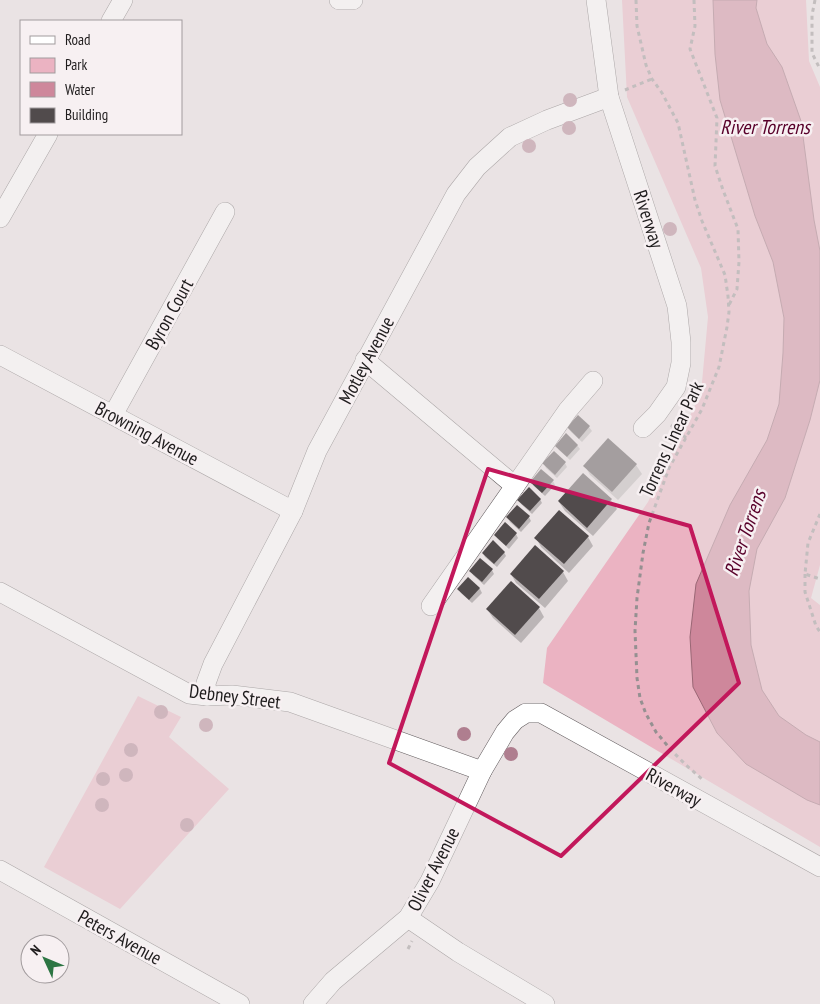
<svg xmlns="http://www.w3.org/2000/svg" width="820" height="1004" viewBox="0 0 820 1004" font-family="'PT Sans Narrow',sans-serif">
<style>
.green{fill:#ebb3c2}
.water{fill:#ce879b;stroke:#9a6775}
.shadow{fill:#0003}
.building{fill:#514b4c}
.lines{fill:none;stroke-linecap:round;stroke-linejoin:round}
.minor-casing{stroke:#635d5f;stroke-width:20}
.path{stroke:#959091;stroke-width:3;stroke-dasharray:4 4;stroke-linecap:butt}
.minor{stroke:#fff;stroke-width:19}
.tree{fill:#af7e8f}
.marked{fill:none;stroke:#c2185b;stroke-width:4;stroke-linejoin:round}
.labels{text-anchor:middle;stroke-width:5;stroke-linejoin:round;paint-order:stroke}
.street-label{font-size:19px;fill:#1f1c1d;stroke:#f7f0f2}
.water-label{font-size:20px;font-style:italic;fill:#58002a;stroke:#f7f0f2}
</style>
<rect width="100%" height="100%" fill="#eae3e4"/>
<!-- green -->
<g class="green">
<polygon points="622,0 806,0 809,61 820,87 820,565 811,598 820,605 820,847 543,683 547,648 648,502 701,393 708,317 701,268 627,97"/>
<polygon points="138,696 181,717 169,737 229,789 120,909 44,867"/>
</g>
<!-- water -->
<polygon class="water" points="713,0 757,0 756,8 767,44 782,67 801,121 814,220 820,251 820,380 810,420 785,498 757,549 749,591 751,645 762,690 779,716 806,735 820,742 820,805 807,800 746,764 717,733 693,687 690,637 696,584 730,505 767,440 779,404 783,353 784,318 773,262 755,216 720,100 715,54"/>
<!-- shadow -->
<g class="shadow">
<polygon points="578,417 589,427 592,431 582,442 571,432 568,428"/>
<polygon points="608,440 636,465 642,474 618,500 590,475 585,466"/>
<polygon points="577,445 580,449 570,460 559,450 557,446"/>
<polygon points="565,463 567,467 557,478 546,468 544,464"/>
<polygon points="583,475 611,500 617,509 593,536 565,511 559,502"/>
<polygon points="553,481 555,485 545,496 534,486 532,482"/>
<polygon points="540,499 542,503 532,514 521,504 519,500"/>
<polygon points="529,517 531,521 521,532 510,522 508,518"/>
<polygon points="516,534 518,538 509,549 498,539 495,535"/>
<polygon points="588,537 593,546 569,573 541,547 536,538"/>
<polygon points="535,547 563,572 568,581 545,608 516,583 511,574"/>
<polygon points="504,552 506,556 497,567 485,557 483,553"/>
<polygon points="492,570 494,574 484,585 473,575 471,571"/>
<polygon points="468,578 480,589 482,593 472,603 461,593 459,589"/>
<polygon points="539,608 544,617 521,643 493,618 487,609"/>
</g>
<!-- building -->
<g class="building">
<polygon points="578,415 590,426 579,439 567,427"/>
<polygon points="566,433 578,445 567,457 555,446"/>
<polygon points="608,438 637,464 612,492 583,466"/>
<polygon points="554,451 566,462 555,475 542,463"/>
<polygon points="541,469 554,480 542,493 530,482"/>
<polygon points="583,473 612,499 587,528 558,501"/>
<polygon points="529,487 541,499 530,511 517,500"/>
<polygon points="517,505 530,516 519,529 506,517"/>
<polygon points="559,510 589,536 564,564 534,538"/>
<polygon points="505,522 517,533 506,546 494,535"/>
<polygon points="493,540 505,552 494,564 482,553"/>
<polygon points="535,545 564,571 539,599 510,574"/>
<polygon points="480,558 493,569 482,582 469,571"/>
<polygon points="468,577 480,588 469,600 457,589"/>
<polygon points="511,581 540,607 515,635 486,609"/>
</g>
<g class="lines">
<defs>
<g id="minor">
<polyline points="339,0 353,0"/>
<polyline points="596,0 609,97 677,306 681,342 681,363 676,387 657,414 643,428"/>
<polyline points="111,21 123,0"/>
<polyline points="0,218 48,134"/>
<polyline points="0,355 293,511"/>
<polyline points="365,360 515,486"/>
<polyline points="113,415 225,212"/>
<polyline points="0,592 189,694 207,696 232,695 290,702 482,771"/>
<polyline points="431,606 568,410 593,381"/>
<polyline points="207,696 206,683 213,664 293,511 317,451 456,194 477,167 510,137 547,120 609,97"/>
<polyline points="0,870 240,1004"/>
<polyline points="408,918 458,952 545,1004"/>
<polyline points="313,1004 333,981 408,918 430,881 482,771 505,732 515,720 526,713 541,713 820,867"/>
</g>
</defs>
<!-- minor casing -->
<use href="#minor" class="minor-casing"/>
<!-- path -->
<g class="path">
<polyline points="636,0 637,26 646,65 652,79 662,93 678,123 695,200 702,221 725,275 728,296 729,312 727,327 719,367 702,409 669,468 649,523 643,553 637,598 635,631 637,678 640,698 646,714 656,732 672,751 686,765 702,779"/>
<polyline points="694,0 695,26 690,49 717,118 715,166 723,190 738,229 739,262 737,289 729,305"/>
<polyline points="815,0 812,15 812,53 820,69"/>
<polyline points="625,90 652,79"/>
<polyline points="671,425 686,438"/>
<polyline points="820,514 808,543 805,574 820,579"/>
<polyline points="805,574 805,592 816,626 820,632"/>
<polyline points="408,949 412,941"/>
</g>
<!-- minor -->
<use href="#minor" class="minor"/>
</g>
<!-- trees -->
<g class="tree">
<circle cx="570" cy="100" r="7"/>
<circle cx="569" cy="128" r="7"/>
<circle cx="529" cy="146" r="7"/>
<circle cx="670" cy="229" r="7"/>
<circle cx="161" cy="712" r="7"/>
<circle cx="206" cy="725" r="7"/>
<circle cx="464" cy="734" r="7"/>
<circle cx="131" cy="750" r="7"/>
<circle cx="511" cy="754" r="7"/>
<circle cx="126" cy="775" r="7"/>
<circle cx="103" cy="779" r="7"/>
<circle cx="102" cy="805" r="7"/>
<circle cx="187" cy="825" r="7"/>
</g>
<!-- marked area -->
<path d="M0 0H820V1004H0ZM488 469 690 526 739 683 561 856 389 763Z" fill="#eae3e4" fill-opacity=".55" fill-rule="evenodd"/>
<path class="marked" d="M488 469 690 526 739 683 561 856 389 763Z"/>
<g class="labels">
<!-- street labels -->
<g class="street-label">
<text transform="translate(649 219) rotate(72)" y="7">Riverway</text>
<text transform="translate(169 314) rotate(-61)" y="7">Byron Court</text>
<text transform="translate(366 360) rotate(-62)" y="7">Motley Avenue</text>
<text transform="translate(147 433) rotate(28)" y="7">Browning Avenue</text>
<text transform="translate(671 439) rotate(-65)" y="7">Torrens Linear Park</text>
<text transform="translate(235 696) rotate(7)" y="7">Debney Street</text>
<text transform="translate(674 787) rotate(29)" y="7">Riverway</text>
<text transform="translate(433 869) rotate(-63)" y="7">Oliver Avenue</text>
<text transform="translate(120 937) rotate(29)" y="7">Peters Avenue</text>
</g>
<!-- water labels -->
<g class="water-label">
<text x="765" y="134">River Torrens</text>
<text transform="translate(745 533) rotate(-71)" y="7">River Torrens</text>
</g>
</g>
<!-- legend -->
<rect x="20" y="20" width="162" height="115" fill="#f7f0f2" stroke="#a19b9d"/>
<rect x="30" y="36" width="25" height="8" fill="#ffffff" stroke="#a19b9d"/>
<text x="65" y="45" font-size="15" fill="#1f1c1d">Road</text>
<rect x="30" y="58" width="25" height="15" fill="#ebb3c2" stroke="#a19b9d"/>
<text x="65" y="70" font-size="15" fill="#1f1c1d">Park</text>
<rect x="30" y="82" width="25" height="15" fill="#ce879b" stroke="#a19b9d"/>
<text x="65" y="95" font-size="15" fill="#1f1c1d">Water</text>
<rect x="30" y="108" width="25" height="15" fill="#514b4c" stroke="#a19b9d"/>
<text x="65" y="120" font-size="15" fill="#1f1c1d">Building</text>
<!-- north arrow -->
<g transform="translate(45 959) rotate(314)"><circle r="24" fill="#f7f0f2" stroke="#a19b9d"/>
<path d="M0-4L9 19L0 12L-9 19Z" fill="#2c7543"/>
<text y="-8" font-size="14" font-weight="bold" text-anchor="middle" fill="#1f1c1d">N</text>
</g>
</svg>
